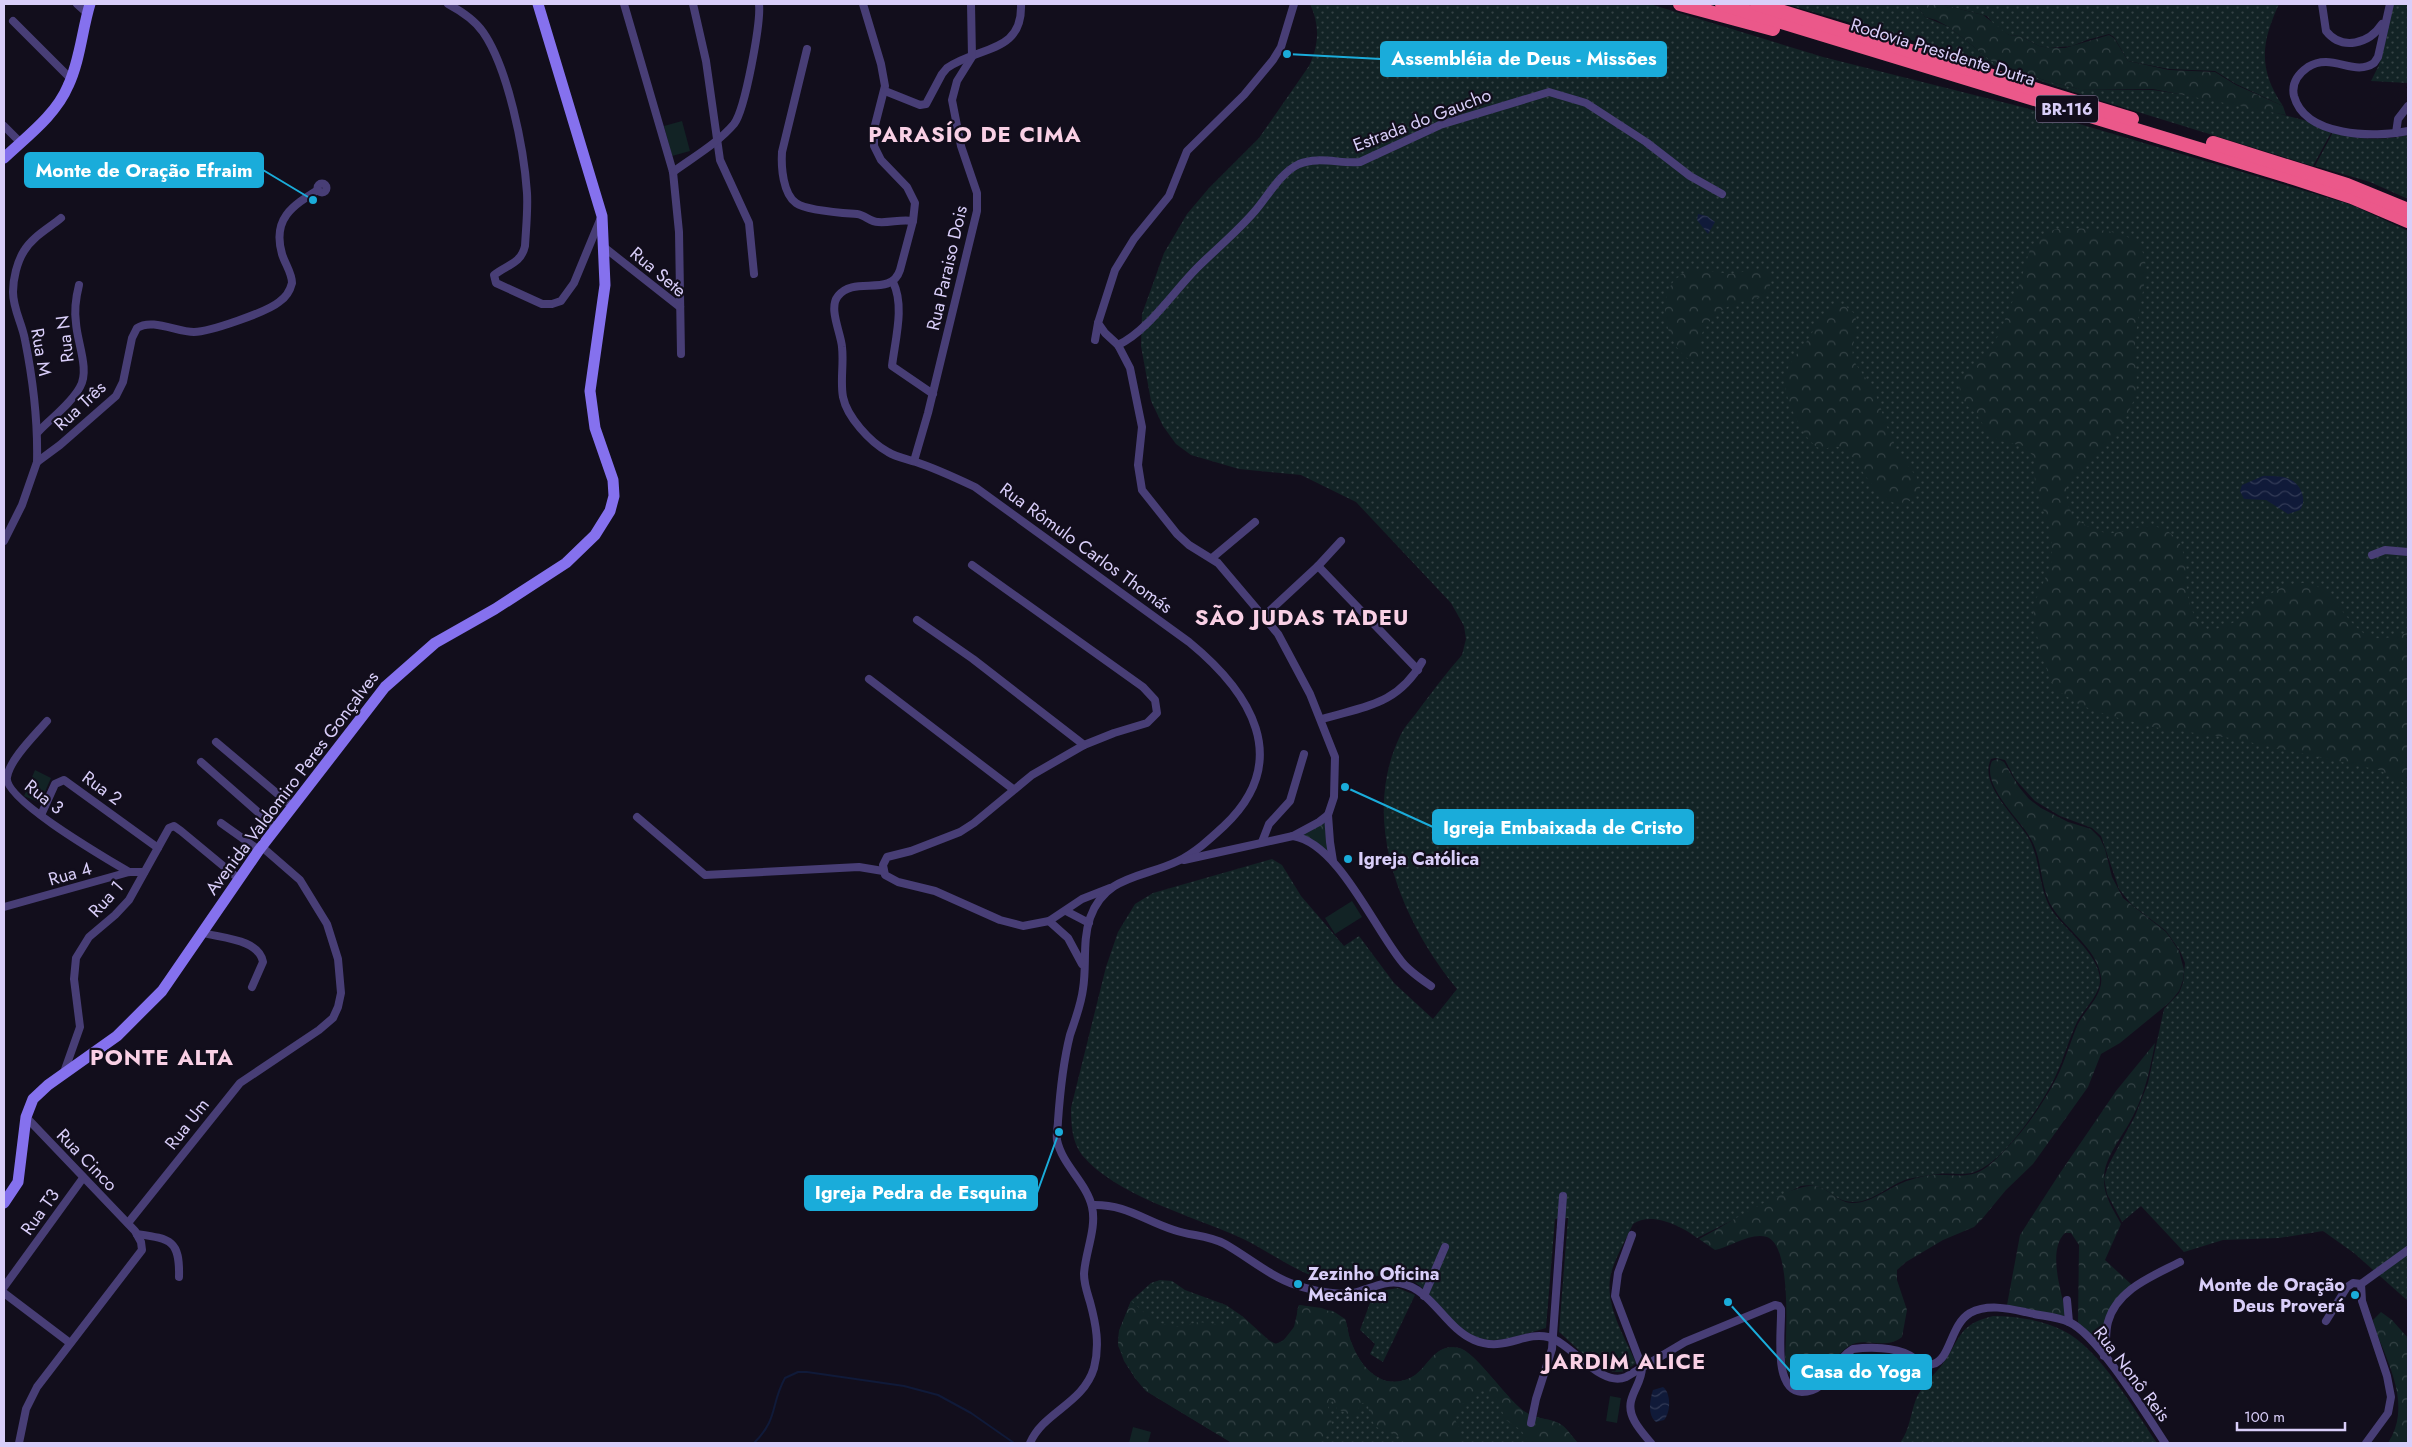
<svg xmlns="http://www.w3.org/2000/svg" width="2412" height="1447" viewBox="0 0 2412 1447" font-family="Jost,sans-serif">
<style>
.grass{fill:url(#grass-dots)}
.forest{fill:url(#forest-crowns)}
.pitch{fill:#122325}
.water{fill:url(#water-waves)}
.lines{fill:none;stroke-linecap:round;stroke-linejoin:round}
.stream{stroke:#101a39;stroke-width:2}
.street{stroke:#483e76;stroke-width:8}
.secondary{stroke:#8571ee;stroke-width:11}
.highway{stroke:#eb588a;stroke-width:14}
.poi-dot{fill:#1aacda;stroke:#120e1c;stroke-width:2}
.labels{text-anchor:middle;stroke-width:4.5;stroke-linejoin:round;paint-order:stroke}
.shield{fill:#120e1c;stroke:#9d94b7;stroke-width:1}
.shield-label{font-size:16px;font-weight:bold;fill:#d9cef9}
.street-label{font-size:18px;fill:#d9cef9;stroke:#120e1c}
.poi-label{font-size:18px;font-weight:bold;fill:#d9cef9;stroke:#120e1c;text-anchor:start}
.district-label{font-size:22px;font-weight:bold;letter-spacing:1px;fill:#f9d0e5;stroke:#120e1c}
.leader{fill:none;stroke:#1aacda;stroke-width:2}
.callout-dot{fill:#1aacda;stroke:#120e1c;stroke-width:2}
.callout{fill:#1aacda;stroke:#1aacda;stroke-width:2}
.callout-label{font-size:19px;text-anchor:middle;font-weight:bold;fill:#fff}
</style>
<defs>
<pattern id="grass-dots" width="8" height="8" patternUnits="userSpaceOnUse" patternTransform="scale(1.25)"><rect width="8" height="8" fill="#122325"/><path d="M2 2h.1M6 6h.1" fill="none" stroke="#344245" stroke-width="1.8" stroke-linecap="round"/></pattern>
<pattern id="forest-crowns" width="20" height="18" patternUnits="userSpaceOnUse" patternTransform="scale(1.25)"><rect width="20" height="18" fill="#122325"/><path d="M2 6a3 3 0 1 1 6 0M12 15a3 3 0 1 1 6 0" fill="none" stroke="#344245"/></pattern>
<pattern id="water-waves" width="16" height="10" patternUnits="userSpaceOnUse" patternTransform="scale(1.25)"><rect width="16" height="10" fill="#101a39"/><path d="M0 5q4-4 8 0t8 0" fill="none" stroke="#323a56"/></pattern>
</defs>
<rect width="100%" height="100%" fill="#120e1c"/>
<!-- grass -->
<g class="grass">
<path d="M1310 4H1650L1823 57 2022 107 2249 174 2352 205 2408 231V1301L2354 1253 2323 1231 2279 1238 2223 1240 2184 1252 2141 1206 2122 1222 2107 1194 2104 1178 2109 1164 2135 1116 2148 1083 2164 1009 2179 993 2183 983 2185 963 2180 951 2166 931 2131 904 2119 889 2101 836 2092 828 2060 816 2035 801 2015 779 2005 760 1995 758 1991 759C1978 784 2017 818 2028 837 2041 859 2038 887 2051 909 2064 929 2099 954 2100 979 2101 994 2084 1009 2077 1022 2069 1039 2064 1058 2056 1075 2044 1102 2006 1158 1979 1170 1966 1177 1952 1172 1938 1174 1928 1175 1918 1177 1908 1179 1890 1184 1872 1203 1853 1202 1832 1202 1827 1181 1801 1186L1697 1238C1682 1226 1651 1211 1633 1224 1626 1239 1617 1255 1612 1270 1602 1302 1624 1335 1636 1363 1631 1367 1624 1373 1616 1372 1598 1371 1572 1343 1559 1332L1568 1218 1555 1219 1546 1328C1529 1333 1512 1339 1495 1340 1453 1343 1437 1287 1401 1275 1383 1270 1355 1286 1330 1281 1296 1274 1270 1251 1239 1237 1192 1216 1115 1195 1082 1155 1072 1142 1071 1125 1071 1108L1106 967 1118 932 1135 904 1153 893 1272 859 1282 865 1301 896 1344 946 1359 936 1394 983 1433 1019 1457 989C1402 922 1359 821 1400 736 1404 727 1412 719 1417 712 1432 692 1446 673 1462 655L1466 639 1464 626 1451 603 1356 502 1301 475 1239 469 1191 455 1176 444 1163 426 1151 401 1141 346 1142 314 1164 253 1187 214 1209 188 1259 138 1309 66C1319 45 1320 25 1310 4Z"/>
<polygon points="1785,4 1916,4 1925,17 1949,27 1994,63 2050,82 2079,89 2153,90 2186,95 2265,110 2307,121 2332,131 2313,166 2086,96 1956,53"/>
<path d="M1940 4H2279C2261 43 2258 69 2283 106L2236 84 2215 71 2169 69 2128 61 2114 37 2109 34 2087 40 2072 46 2049 48 2039 46 2020 36 2009 35 1995 26 1987 16Z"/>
<polygon points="2393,4 2408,4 2408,83 2371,81 2379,65"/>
<path d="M2333 132C2358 140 2382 141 2408 135V199L2370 182 2315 166Z"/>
<path d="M1160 1280 1172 1281 1185 1290 1226 1305 1242 1316 1273 1344C1283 1344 1294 1331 1296 1322 1298 1315 1296 1311 1299 1305L1333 1311 1345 1319C1348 1327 1348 1336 1352 1344 1361 1368 1382 1391 1410 1378 1428 1370 1433 1342 1459 1348 1474 1351 1506 1397 1521 1409 1535 1421 1552 1417 1563 1426 1568 1430 1573 1438 1578 1443H1232L1146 1391 1135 1378 1124 1361 1118 1345 1119 1331 1131 1301 1151 1283Z"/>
<polygon points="1398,1288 1415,1295 1383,1362 1370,1354 1375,1344 1360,1330 1374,1292"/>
<path d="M1993 1316C2016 1316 2043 1320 2064 1331 2099 1348 2135 1411 2157 1443H1900C1910 1429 1910 1415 1916 1399 1922 1385 1935 1375 1944 1362 1962 1336 1958 1325 1993 1316Z"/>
</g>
<!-- forest -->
<g class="forest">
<polygon points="1916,4 1940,4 1983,15 2009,35 2020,36 2039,46 2049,48 2065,48 2109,35 2114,38 2128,61 2169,70 2215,72 2236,85 2283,106 2286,115 2153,89 2079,89 2050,82 1994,63 1949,27 1936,20 1925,17"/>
<path d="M2065 228C2175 229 2143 264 2135 343 2133 368 2143 384 2130 409 2125 420 2118 432 2110 441 2094 461 2061 471 2067 501 2070 520 2095 534 2113 533 2131 532 2147 520 2165 530 2203 549 2169 599 2207 629 2244 633 2262 582 2304 583 2336 584 2345 631 2375 638 2386 640 2397 635 2408 633V785L2379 770 2230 738 2153 727 2107 715 2080 705 2055 689 2042 658 2034 622 2033 606 2051 565 2052 547 2049 527 2035 484 2034 457 2024 446 2000 441 1988 433 1977 415 1962 401 1959 385 1962 378 1991 347 1998 336 2019 286 2031 246 2044 235 2053 230Z"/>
<path d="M1697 269 1730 274 1760 269 1768 273 1771 283C1764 302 1753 298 1736 303 1722 308 1704 322 1701 338 1700 345 1702 351 1702 358L1697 363C1662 353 1648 274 1697 269Z"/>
<path d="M1837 305H1844L1855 314C1859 330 1849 346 1854 361 1860 372 1870 382 1875 393 1884 414 1888 436 1900 456 1906 465 1920 476 1920 488 1919 493 1915 497 1911 500 1896 512 1880 494 1871 483 1862 473 1856 459 1846 450 1836 442 1826 452 1817 447 1803 439 1781 392 1785 376 1788 364 1799 351 1807 341 1817 327 1820 310 1837 305Z"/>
<path d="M1998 759 2004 762 2019 787 2029 799 2041 808 2068 822 2091 829 2100 838 2105 849 2112 877 2123 898 2166 932 2179 951 2184 970 2183 980 2179 991 2170 1002 2120 1043 2101 1054 2088 1087 2033 1164 2006 1190 1982 1219 1974 1227 1943 1240 1906 1262 1897 1270V1280L1907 1310 1902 1337C1884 1351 1865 1336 1849 1346 1834 1356 1824 1374 1810 1385H1796L1787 1371 1785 1359C1786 1336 1792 1246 1767 1237 1751 1232 1730 1247 1715 1250L1699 1239C1726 1225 1781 1189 1809 1186 1827 1184 1836 1203 1852 1203 1872 1204 1891 1185 1910 1180 1919 1177 1932 1174 1941 1175 1954 1175 1964 1177 1976 1173 1987 1169 1996 1159 2004 1151 2025 1130 2043 1104 2057 1077 2065 1061 2070 1043 2077 1026 2084 1011 2104 994 2101 977 2097 948 2066 930 2052 907 2039 885 2043 856 2029 836 2018 817 1981 785 1992 761Z"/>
<polygon points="1326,818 1330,856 1300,835"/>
<path d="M2155 1043C2150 1069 2145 1094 2133 1116 2124 1135 2104 1157 2104 1178 2103 1195 2113 1209 2121 1224L2105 1260 2132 1285 2117 1300 2103 1350 2078 1323 2079 1245 2071 1233H2065C2046 1251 2063 1296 2067 1319L2007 1305 2020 1235 2058 1176 2116 1091Z"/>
<path d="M1131 1301 1154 1321 1175 1327 1199 1322 1224 1325 1242 1316 1266 1339 1276 1344 1283 1341 1294 1327 1299 1305 1322 1308 1345 1319C1348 1327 1348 1336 1352 1344 1361 1368 1382 1391 1410 1378 1428 1370 1433 1342 1459 1348 1474 1351 1506 1397 1521 1409 1535 1421 1552 1417 1563 1426 1568 1430 1573 1438 1578 1443H1529L1521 1430 1506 1420 1496 1398 1484 1389 1480 1391C1472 1402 1476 1401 1462 1404L1454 1417C1458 1428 1466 1432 1456 1443H1404C1398 1429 1383 1436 1375 1425 1370 1420 1369 1409 1367 1402L1360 1404 1357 1414 1350 1415 1337 1409 1332 1400 1329 1399 1328 1407 1333 1428 1319 1443H1232L1146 1391 1135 1378 1118 1345 1119 1331Z"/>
<path d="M2381 1312 2392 1320 2408 1338V1443H2388C2412 1407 2389 1365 2375 1329L2373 1320Z"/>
</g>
<!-- pitch -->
<g class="pitch">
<polygon points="682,121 690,151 672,156 664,126"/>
<polygon points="35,770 51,778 40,803 24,796"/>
<polygon points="1352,901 1362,917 1335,934 1325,918"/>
<polygon points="1610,1396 1621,1398 1617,1423 1606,1421"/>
<polygon points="1133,1427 1151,1432 1148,1443 1129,1443"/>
</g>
<!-- water -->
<g class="water">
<polygon points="1698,214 1707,216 1715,222 1708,234 1697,220"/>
<path d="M2263 476C2270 476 2281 476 2287 478 2300 482 2308 499 2300 510L2288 514 2266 500 2244 499 2240 491 2242 485Z"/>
<path d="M1663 1387C1671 1393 1671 1412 1664 1420L1656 1422C1647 1415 1650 1399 1653 1390Z"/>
</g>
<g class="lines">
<!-- stream -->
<path class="stream" d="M754 1443C779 1418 770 1405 785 1378L798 1372H807L904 1386 938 1395 971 1413 1014 1443"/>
<!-- street -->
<g class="street">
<polyline points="77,4 87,13"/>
<path d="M448 4C461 11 474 19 483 32 508 68 524 148 527 193 528 210 526 228 525 246 521 264 506 265 494 275L496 283 542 304H552L561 301 574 283 600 220"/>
<polyline points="624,4 673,172 679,232 681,354"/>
<polyline points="693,4 706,61 720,160 749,223 754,274"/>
<path d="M863 4 881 64 885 86 874 129V146L881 160 907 187 915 203 913 221 900 270C891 298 854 275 838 296 828 308 841 333 842 347 844 364 840 381 843 397 847 417 870 442 888 452 896 457 907 459 916 462 937 469 956 478 975 487L1189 642C1250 692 1294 760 1224 826 1211 838 1195 853 1178 861 1143 878 1105 875 1090 918 1082 942 1087 965 1083 989 1081 1005 1075 1020 1070 1035 1063 1063 1060 1092 1058 1121 1058 1127 1056 1133 1057 1140 1062 1165 1087 1183 1092 1207 1097 1228 1085 1253 1084 1274 1084 1284 1087 1292 1090 1302 1096 1324 1100 1345 1094 1368 1083 1404 1043 1412 1030 1443"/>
<path d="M2322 4 2326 31C2342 51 2369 44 2382 24"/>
<path d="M2390 4 2378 57 2374 63C2354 77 2332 52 2308 67 2298 74 2291 83 2294 96 2305 137 2374 138 2408 131"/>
<polyline points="13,21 71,79"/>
<path d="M807 49 782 152C781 167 783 194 796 203 807 211 843 213 857 214 865 215 870 222 878 222 891 223 900 219 913 221"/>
<path d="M885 91 920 105 926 104 942 74 947 68C978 46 1023 54 1021 4"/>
<polyline points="4,126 20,142"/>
<polyline points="2396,133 2398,119 2408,106"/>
<path d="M673 172C692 158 718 143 734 124 745 110 761 23 759 4"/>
<circle cx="322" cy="188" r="4.5"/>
<polyline points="605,248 680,307"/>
<path d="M893 282C905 306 895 340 892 366L933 394"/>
<polyline points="1095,340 1098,323"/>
<path d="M1118 345C1147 332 1174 291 1197 268 1216 249 1237 232 1255 211 1268 196 1280 173 1299 164 1318 156 1341 164 1360 162L1440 125 1549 92 1586 103 1646 142 1690 176 1722 194"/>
<path d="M38 432C51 418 71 404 80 387 90 370 77 342 76 323 74 310 76 297 79 285"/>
<polyline points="914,461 928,413 977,211 977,193 961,146 952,100 957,81 972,57 971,4"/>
<path d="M37 462C38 422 33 380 25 340 22 323 13 309 13 292 13 279 17 262 24 251 32 237 49 228 61 218"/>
<path d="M4 541 22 505 37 462 60 445 116 396 123 382 132 338 137 328C152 318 177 332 194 332 209 332 267 312 279 302 285 298 290 291 292 283 292 273 285 264 282 254 272 219 292 206 318 190"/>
<polyline points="2372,555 2385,550 2408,552"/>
<polyline points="1212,558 1255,522"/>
<polyline points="972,565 1143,687 1155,700 1157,713 1147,723 1114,733 1084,745 1032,775 974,823 960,832 911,851 887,857 883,865 885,875 898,882 935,891 1000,920 1023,926 1049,921 1082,899 1110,888"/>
<polyline points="1318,566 1418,670"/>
<polyline points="1264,616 1318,566 1341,541"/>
<polyline points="917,620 973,659 1084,745"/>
<polyline points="869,679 1013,789"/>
<path d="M1322 719C1366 706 1397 705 1422 662"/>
<path d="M47 721C35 735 10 759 7 777 3 799 109 860 129 872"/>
<polyline points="216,742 293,807"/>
<polyline points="201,762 276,828"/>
<polyline points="41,815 55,784 64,780 158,848"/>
<polyline points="1328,815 1330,842 1333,861"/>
<polyline points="637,817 705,875 859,867 883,871"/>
<polyline points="221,823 259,850"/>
<path d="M1293 836C1338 843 1374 928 1402 962 1409 971 1421 979 1431 986"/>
<polyline points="1262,842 1269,824 1290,801 1304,754"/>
<polyline points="1184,860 1293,836 1319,822 1328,815 1334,797 1335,757 1310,694 1278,634 1218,563 1189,545 1177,534 1142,490 1138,465 1142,427 1130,368 1118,345 1105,333 1098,323 1115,270 1134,239 1169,196 1187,151 1244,95 1273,60 1281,47 1294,4"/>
<polyline points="4,907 129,872 144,872"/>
<polyline points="1066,911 1089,923"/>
<polyline points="1049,921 1068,938 1082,964"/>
<path d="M203 933C221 938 259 939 263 962L252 987"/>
<polyline points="63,1075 80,1027 74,979 76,958 89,937 115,915 129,900 169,828 174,826 181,831 239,879"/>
<path d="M1092 1205C1126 1204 1143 1220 1174 1230 1191 1236 1208 1235 1225 1244 1248 1257 1271 1277 1296 1285 1310 1290 1339 1296 1353 1293 1368 1290 1384 1280 1400 1283 1432 1289 1445 1328 1474 1340 1504 1353 1524 1331 1548 1337 1572 1343 1600 1388 1626 1377L1685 1342 1775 1305 1779 1306 1781 1309C1782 1330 1772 1390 1802 1392 1808 1392 1815 1390 1820 1386 1832 1376 1839 1357 1853 1349 1870 1347 1894 1347 1909 1355 1916 1359 1924 1367 1933 1364 1951 1359 1950 1325 1970 1313 1987 1304 2007 1308 2025 1312 2039 1316 2056 1316 2069 1322 2098 1335 2146 1414 2165 1443"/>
<polyline points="128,1223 240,1083 319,1030 333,1018 338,1007 341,993 338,959 327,924 300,880 262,847"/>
<path d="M137 1234C171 1239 180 1240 179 1277"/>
<path d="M1632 1235 1618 1273 1615 1296 1642 1367C1642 1381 1634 1388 1631 1401 1627 1417 1642 1432 1651 1443"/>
<polyline points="4,1287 83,1178"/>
<polyline points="4,1293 70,1343"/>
<polyline points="1424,1296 1445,1247"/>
<polyline points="2067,1300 2069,1322"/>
<polyline points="2326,1321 2347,1287 2353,1283 2361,1284"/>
<path d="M2104 1356C2107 1345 2105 1333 2108 1322 2117 1289 2153 1276 2180 1262"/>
<polyline points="1531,1423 1536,1399 1552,1349 1563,1196"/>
<polyline points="19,1443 26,1409 37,1387 142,1250 141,1242 135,1231 26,1117"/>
<polyline points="2366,1443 2388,1413 2391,1397 2387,1376 2362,1301 2361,1284 2408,1250"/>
</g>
<!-- secondary -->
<g class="secondary">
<path d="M4 158C26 137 56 115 68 86 80 61 82 30 90 4"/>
<polyline points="4,1203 18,1182 26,1117 33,1099 48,1085 117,1036 162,991 259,850 385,687 435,643 495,609 566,563 595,535 610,511 614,496 613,480 595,428 590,391 605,285 602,216 538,4"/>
</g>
<!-- highway -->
<g class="highway">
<polyline points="1680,4 1773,29"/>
<polyline points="1722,4 2294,178 2352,197 2408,221"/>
<polyline points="1757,4 2132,119"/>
<polyline points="2213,143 2347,185 2408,210"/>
</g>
</g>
<!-- markers -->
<g class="poi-dot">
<circle cx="1348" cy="859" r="5"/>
<circle cx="1298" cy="1284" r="5"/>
<circle cx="2355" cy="1295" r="5"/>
</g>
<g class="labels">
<!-- shield labels -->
<rect class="shield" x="2036" y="95.5" width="62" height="27" rx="4"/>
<g class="shield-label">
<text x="2067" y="115">BR-116</text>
</g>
<!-- street labels -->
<g class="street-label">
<text transform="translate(1943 52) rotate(17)" y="6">Rodovia Presidente Dutra</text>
<text transform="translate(1422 120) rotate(-21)" y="6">Estrada do Gaucho</text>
<text transform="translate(947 268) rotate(-77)" y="6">Rua Paraiso Dois</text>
<text transform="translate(658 272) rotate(40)" y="6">Rua Sete</text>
<text transform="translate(65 339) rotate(-97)" y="6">Rua N</text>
<text transform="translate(41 352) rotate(80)" y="6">Rua M</text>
<text transform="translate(80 406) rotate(-43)" y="6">Rua Três</text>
<text transform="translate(1086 548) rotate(36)" y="6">Rua Rômulo Carlos Thomás</text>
<text transform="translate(292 783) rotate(-53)" y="6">Avenida Valdomiro Peres Gonçalves</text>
<text transform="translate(102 788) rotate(36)" y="6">Rua 2</text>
<text transform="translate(44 797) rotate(38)" y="6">Rua 3</text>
<text transform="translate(70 874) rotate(-16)" y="6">Rua 4</text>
<text transform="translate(106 899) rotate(-48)" y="6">Rua 1</text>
<text transform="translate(187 1124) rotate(-52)" y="6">Rua Um</text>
<text transform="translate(87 1160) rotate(46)" y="6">Rua Cinco</text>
<text transform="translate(40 1212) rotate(-54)" y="6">Rua T3</text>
<text transform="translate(2132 1374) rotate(53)" y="6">Rua Nonô Reis</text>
</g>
<!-- poi labels -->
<g class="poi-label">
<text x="1358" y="865">Igreja Católica</text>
<text x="1308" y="1280">Zezinho Oficina<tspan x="1308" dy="21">Mecânica</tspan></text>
<text x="2345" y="1291" text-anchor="end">Monte de Oração<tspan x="2345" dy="21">Deus Proverá</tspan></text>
</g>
<!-- district labels -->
<g class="district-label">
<text x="975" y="142">PARASÍO DE CIMA</text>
<text x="1302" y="625">SÃO JUDAS TADEU</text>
<text x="162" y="1065">PONTE ALTA</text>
<text x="1625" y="1369">JARDIM ALICE</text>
</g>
</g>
<!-- callouts -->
<path class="leader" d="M1287 54L1381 59M313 200L263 170M1345 787L1433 827M1059 1132L1037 1193M1728 1302L1791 1372"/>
<g class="callout-dot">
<circle cx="1287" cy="54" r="5"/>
<circle cx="313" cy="200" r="5"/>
<circle cx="1345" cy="787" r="5"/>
<circle cx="1059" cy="1132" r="5"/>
<circle cx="1728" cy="1302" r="5"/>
</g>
<g class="callout">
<rect x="1381" y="42" width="285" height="34" rx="5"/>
<rect x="25" y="153" width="238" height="34" rx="5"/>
<rect x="1433" y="810" width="260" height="34" rx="5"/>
<rect x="805" y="1176" width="232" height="34" rx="5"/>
<rect x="1791" y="1355" width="140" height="34" rx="5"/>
</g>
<g class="callout-label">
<text x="1524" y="65">Assembléia de Deus - Missões</text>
<text x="144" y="177">Monte de Oração Efraim</text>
<text x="1563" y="834">Igreja Embaixada de Cristo</text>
<text x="921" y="1199">Igreja Pedra de Esquina</text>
<text x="1861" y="1378">Casa do Yoga</text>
</g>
<!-- border -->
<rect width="2412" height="1447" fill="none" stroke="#d9cef9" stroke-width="10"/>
<!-- scale -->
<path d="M2237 1422v8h108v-8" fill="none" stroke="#d9cef9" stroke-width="2.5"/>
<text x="2244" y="1422" font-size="15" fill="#d9cef9" stroke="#120e1c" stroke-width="4" paint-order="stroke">100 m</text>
</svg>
